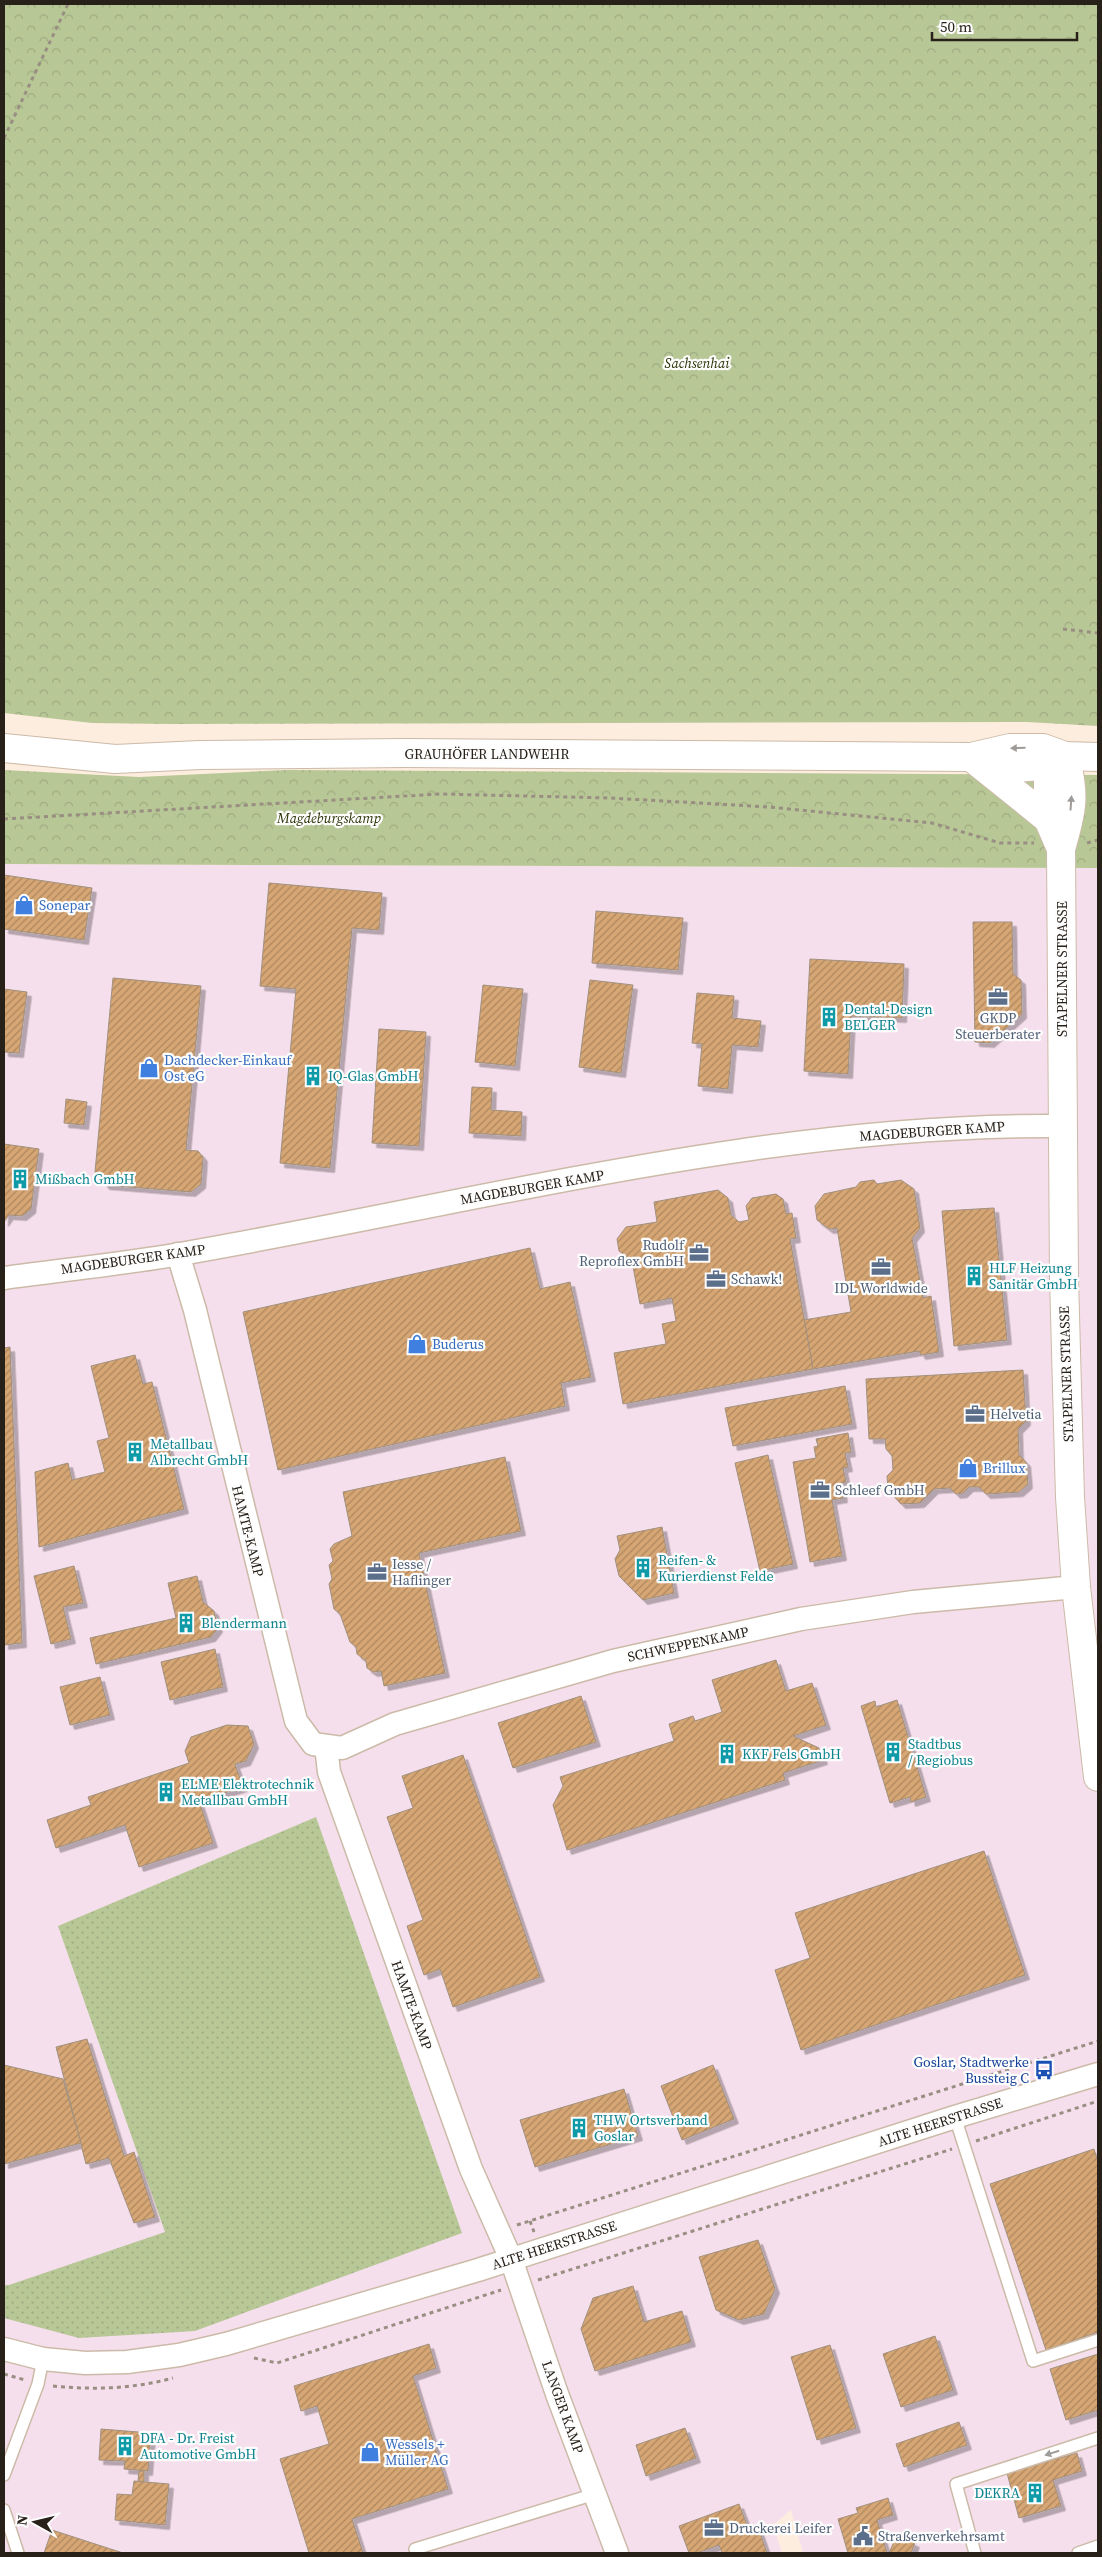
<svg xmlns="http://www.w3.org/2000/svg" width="1102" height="2557" viewBox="0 0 1102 2557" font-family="'Source Serif 4',serif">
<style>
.commercial{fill:#f6dfec}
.grass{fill:url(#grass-dots)}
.forest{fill:url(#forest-crowns)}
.building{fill:url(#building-hatch);stroke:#a1907f;filter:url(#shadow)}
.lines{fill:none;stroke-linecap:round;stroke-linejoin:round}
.lane-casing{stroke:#ccbaa8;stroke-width:14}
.street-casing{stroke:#ccbaa8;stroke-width:25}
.secondary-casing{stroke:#ccbaa8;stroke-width:30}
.path{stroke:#998e82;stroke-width:3;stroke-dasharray:4 4;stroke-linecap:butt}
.lane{stroke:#fff;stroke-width:11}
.street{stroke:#fff;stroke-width:22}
.secondary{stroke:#fff;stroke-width:28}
.oneway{fill:#9e9b98}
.labels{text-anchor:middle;stroke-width:4.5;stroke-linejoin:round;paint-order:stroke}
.park-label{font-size:14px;font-style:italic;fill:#2a3404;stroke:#fdfdfd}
.street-label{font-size:14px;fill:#28211a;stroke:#fdfdfd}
.shop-label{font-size:14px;fill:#366cbe;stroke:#fdfdfd;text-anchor:start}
.culture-label{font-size:14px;fill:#0d838f;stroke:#fdfdfd;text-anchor:start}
.service-label{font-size:14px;fill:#4e5e75;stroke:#fdfdfd;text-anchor:start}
.transit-label{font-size:14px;fill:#164399;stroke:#fdfdfd;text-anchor:end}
</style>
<defs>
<pattern id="grass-dots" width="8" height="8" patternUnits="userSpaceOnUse" patternTransform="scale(1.25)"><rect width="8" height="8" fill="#b8c796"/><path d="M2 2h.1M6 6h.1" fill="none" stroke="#9eab81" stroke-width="1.8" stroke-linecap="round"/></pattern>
<pattern id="forest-crowns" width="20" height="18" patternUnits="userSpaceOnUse" patternTransform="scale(1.25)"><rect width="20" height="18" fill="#b8c796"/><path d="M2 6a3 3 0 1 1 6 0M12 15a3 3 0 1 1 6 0" fill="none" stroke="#9eab81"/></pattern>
<pattern id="building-hatch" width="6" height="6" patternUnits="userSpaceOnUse" patternTransform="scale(1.25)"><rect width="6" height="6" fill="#d6a674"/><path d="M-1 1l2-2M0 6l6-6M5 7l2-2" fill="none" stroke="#ae875e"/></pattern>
<filter id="shadow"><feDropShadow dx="4.5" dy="4.5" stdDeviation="0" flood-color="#0004"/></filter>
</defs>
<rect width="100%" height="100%" fill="#fdedde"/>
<!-- commercial -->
<polygon class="commercial" points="4,864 1098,868 1098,2553 803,2553 791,2510 773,2525 782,2553 4,2553"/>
<!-- grass -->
<polygon class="grass" points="316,1817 462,2233 195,2331 79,2338 4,2318 4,2285 9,2285 165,2232 58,1926"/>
<!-- forest -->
<g class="forest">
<polygon points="4,4 1098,4 1098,726 1027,722 171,724 92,723 4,713"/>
<polygon points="4,770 139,777 287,770 1098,775 1098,868 4,864"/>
</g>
<!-- building -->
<g class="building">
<polygon points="4,875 92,888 84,940 4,929"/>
<polygon points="269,883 382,893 379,930 352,928 330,1168 280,1163 296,989 260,986"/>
<polygon points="596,911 683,918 678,970 592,963"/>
<polygon points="973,922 1012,922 1013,974 1021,980 1022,1014 990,1043 975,1042"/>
<polygon points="810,959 904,964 902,1018 851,1016 848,1074 804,1071"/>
<polygon points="113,978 201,986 186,1150 198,1151 203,1157 201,1184 191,1192 105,1185 95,1172"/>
<polygon points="590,980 633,985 621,1073 579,1067"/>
<polygon points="483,985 523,989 515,1066 475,1062"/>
<polygon points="4,989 27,992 19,1053 4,1052"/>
<polygon points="697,993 734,996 732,1018 761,1021 758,1047 732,1045 728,1089 698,1086 702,1044 692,1043"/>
<polygon points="379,1029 426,1032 419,1146 372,1143"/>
<polygon points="472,1087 492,1088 491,1110 522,1112 521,1136 469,1133"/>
<polygon points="66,1099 87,1102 84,1125 64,1123"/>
<polygon points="4,1144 39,1149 31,1209 22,1216 9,1215 4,1222"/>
<polygon points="874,1180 877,1184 901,1180 914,1189 920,1228 912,1238 923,1298 931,1296 939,1352 921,1355 919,1351 813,1369 804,1320 851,1312 837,1228 829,1229 817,1220 815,1206 824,1194 856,1187 860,1182"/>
<polygon points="718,1190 728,1198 731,1215 739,1222 749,1220 746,1206 752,1198 776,1194 783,1199 786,1214 792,1213 796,1238 790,1239 813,1369 623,1404 614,1353 666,1344 662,1324 676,1321 672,1298 640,1304 632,1261 619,1251 617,1239 626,1227 657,1222 654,1202"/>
<polygon points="994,1208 1007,1340 954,1346 942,1211"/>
<polygon points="530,1248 540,1289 570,1282 591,1377 561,1383 565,1406 278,1470 243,1312"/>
<polygon points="10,1347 22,1643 4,1645 4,1348"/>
<polygon points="135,1355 143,1384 152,1382 184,1509 39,1547 35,1472 68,1463 72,1480 105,1472 97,1441 109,1438 91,1366"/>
<polygon points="1023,1370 1026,1421 1018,1429 1019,1455 1026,1462 1028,1484 1019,1492 986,1494 979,1487 969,1487 963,1493 956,1494 950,1488 934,1489 920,1503 901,1504 888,1490 887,1476 893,1470 892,1456 886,1449 885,1439 869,1439 866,1379"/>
<polygon points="845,1386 852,1424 733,1446 725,1408"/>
<polygon points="848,1433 851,1452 845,1453 848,1467 843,1468 846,1482 841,1483 843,1498 832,1500 842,1556 810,1562 793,1462 816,1458 814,1447 818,1446 816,1439"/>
<polygon points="768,1455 793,1564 760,1571 735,1463"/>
<polygon points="505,1457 521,1531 419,1553 445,1673 384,1686 381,1671 373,1672 367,1668 366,1661 357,1654 356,1647 350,1642 340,1614 334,1609 329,1584 332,1579 329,1565 333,1561 330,1549 334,1544 352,1536 343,1492"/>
<polygon points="662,1527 674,1593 643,1600 619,1576 615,1559 620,1550 617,1536"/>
<polygon points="74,1566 83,1603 63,1607 71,1639 51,1644 34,1576"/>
<polygon points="197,1576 203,1602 214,1611 218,1628 211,1637 96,1664 90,1638 176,1618 168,1583"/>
<polygon points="215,1649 223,1687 170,1700 161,1662"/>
<polygon points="776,1660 786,1691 812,1683 826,1725 793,1736 819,1748 823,1760 783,1773 785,1780 567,1850 553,1805 563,1786 560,1777 674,1741 669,1724 693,1716 695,1721 722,1712 712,1680"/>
<polygon points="100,1677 110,1715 70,1725 60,1687"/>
<polygon points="581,1696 596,1742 513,1768 498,1723"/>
<polygon points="897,1700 926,1797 911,1802 910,1797 890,1803 861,1706 875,1701 876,1707"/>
<polygon points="227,1725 248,1726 254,1744 246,1761 235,1764 243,1787 199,1801 213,1843 139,1867 125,1825 56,1848 47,1820 91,1805 88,1797 189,1763 185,1751 191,1737"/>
<polygon points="463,1755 540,1977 453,2007 440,1969 424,1975 407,1926 423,1920 387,1817 413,1808 402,1776"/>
<polygon points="984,1851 1025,1975 801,2050 775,1970 810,1958 795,1913"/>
<polygon points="87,2039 124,2156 134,2152 155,2217 134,2223 109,2158 86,2164 56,2047"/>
<polygon points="4,2065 63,2079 81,2143 4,2164"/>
<polygon points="713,2065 734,2119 682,2140 661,2086"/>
<polygon points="624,2089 638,2136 535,2167 520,2120"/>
<polygon points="1094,2149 1098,2162 1098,2332 1046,2350 990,2184"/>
<polygon points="758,2240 775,2289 764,2314 739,2320 716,2310 699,2257"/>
<polygon points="633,2286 644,2322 682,2311 691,2342 595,2371 581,2329 593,2298"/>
<polygon points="935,2336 953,2390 901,2407 883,2354"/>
<polygon points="429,2344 436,2368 413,2376 448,2489 352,2519 363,2553 309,2553 280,2459 329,2444 317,2406 301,2411 294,2386"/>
<polygon points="830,2345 856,2428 817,2440 791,2357"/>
<polygon points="1098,2354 1098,2410 1066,2420 1050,2369"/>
<polygon points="959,2422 967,2445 904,2467 896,2444"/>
<polygon points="685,2428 696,2458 646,2476 636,2445"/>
<polygon points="101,2429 151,2433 148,2471 124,2469 125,2461 99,2460"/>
<polygon points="1077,2453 1082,2471 1053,2480 1061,2506 1019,2518 1007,2473"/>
<polygon points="139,2471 144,2471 144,2482 138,2481"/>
<polygon points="134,2481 169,2484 165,2525 115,2520 117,2494 132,2495"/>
<polygon points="888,2498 893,2515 877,2520 887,2553 848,2553 838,2519 858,2513 856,2508"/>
<polygon points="739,2504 750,2533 759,2530 767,2553 722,2553 719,2545 697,2553 689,2553 679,2526"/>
<polygon points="52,2530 123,2553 44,2553"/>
<polygon points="897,2535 915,2543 911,2553 889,2553"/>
</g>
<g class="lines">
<defs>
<g id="lane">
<polyline points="955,2117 1033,2361 1098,2340"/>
<polyline points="4,2475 38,2384 43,2359"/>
<polyline points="4,2510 18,2553"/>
<polyline points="415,2549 595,2494"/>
<polyline points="975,2553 956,2484 1098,2438"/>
<polyline points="1078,2553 1098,2546"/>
</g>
<g id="street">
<polyline points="178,1254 195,1310 296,1721 313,1744 342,1748 395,1724 613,1661 801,1619 913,1602 1076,1587"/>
<path d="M4 1278C62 1270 122 1264 180 1254 470 1204 767 1123 1063 1126"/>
<polyline points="326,1746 329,1772 471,2169 511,2259 557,2394 617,2553"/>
<polyline points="4,2349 43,2359 85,2363 127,2362 179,2355 226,2344 478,2270 955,2117 1098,2074"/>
</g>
<g id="secondary">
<polyline points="4,748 115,759 200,755 405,753 971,757 1010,748 1043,748 1065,756 1098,757"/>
<path d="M1065 756C1076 796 1072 811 1061 849L1064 1278 1070 1497 1076 1587 1098 1777"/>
<polyline points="971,757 1048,819"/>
<path d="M980 760C1010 768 1030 772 1059 759"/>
<polyline points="1061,849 1048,819 1048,778 1065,756"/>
</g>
</defs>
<!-- lane casing -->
<use href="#lane" class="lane-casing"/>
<!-- street casing -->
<use href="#street" class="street-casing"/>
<!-- secondary casing -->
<use href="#secondary" class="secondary-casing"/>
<!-- path -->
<g class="path">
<polyline points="4,138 68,4"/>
<polyline points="1063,629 1098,633"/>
<polyline points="4,819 440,794 611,798 769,807 932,823 1000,843 1034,843"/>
<polyline points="1087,843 1098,840"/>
<polyline points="976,2141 1098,2101"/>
<polyline points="530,2221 534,2232"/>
<polyline points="517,2225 1098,2041"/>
<polyline points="538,2280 952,2149"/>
<polyline points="254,2358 277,2363 501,2290"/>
<polyline points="4,2374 25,2380"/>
<path d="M53 2386C93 2390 133 2389 173 2378"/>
</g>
<!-- lane -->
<use href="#lane" class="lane"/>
<!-- street -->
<use href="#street" class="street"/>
<!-- secondary -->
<use href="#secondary" class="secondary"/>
</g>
<!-- one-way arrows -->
<defs><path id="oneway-solid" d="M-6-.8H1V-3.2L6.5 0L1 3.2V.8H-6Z" transform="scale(1.25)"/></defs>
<g class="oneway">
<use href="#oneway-solid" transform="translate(1018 748) rotate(179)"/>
<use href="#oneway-solid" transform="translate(1071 803) rotate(-86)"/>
<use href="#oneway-solid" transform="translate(1052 2453) rotate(162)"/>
</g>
<!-- icons -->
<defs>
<symbol id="shop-bare" viewBox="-9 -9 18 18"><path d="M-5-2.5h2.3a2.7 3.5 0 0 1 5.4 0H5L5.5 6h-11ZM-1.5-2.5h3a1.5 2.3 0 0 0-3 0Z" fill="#3f7fe0" stroke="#fdfdfd" stroke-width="2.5" paint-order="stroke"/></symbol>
<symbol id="office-bare" viewBox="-9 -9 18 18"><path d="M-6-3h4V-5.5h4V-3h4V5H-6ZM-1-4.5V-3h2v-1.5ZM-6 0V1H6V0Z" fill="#5c6f8a" stroke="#fdfdfd" stroke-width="2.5" paint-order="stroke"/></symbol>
<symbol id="building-bare" viewBox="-9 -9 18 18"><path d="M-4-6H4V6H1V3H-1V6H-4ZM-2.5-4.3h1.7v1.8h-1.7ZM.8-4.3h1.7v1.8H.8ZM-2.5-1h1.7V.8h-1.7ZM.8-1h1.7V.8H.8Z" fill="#0f9aa8" stroke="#fdfdfd" stroke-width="2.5" paint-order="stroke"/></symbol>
<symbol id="bus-bare" viewBox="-9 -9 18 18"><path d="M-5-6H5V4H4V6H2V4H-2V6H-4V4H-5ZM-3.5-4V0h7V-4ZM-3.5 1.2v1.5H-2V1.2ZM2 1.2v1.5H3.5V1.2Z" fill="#1a4fb4" stroke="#fdfdfd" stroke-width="2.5" paint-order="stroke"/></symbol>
<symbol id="civic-bare" viewBox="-9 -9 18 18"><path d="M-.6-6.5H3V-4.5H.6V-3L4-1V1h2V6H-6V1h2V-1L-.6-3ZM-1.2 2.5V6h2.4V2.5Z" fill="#5c6f8a" stroke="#fdfdfd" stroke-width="2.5" paint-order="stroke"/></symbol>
</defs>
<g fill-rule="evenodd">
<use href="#shop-bare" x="10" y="891" width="28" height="28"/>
<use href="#office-bare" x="984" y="983" width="28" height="28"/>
<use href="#building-bare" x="815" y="1003" width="28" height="28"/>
<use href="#shop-bare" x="135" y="1054" width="28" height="28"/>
<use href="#building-bare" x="299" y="1062" width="28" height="28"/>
<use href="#building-bare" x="6" y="1165" width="28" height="28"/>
<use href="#office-bare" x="685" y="1239" width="28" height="28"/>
<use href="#office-bare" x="867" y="1253" width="28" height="28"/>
<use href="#building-bare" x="960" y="1262" width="28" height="28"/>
<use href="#office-bare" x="702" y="1265" width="28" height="28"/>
<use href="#shop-bare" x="403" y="1330" width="28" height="28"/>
<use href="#office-bare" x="961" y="1400" width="28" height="28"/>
<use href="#building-bare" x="121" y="1438" width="28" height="28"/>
<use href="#shop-bare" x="954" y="1454" width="28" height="28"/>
<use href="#office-bare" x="806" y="1476" width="28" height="28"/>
<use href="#building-bare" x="629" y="1554" width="28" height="28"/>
<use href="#office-bare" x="363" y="1558" width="28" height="28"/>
<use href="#building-bare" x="172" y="1609" width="28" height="28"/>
<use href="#building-bare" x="879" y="1738" width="28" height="28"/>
<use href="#building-bare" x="713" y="1740" width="28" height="28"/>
<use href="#building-bare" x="152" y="1778" width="28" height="28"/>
<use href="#bus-bare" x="1030" y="2056" width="28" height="28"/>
<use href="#building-bare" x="565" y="2114" width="28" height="28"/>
<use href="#building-bare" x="111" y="2432" width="28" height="28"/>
<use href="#shop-bare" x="356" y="2438" width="28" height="28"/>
<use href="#building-bare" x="1021" y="2479" width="28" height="28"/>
<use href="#office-bare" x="700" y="2514" width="28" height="28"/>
<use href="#civic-bare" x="849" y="2522" width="28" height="28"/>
</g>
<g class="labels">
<!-- park labels -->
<g class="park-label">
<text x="697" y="368">Sachsenhai</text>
<text x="329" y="823">Magdeburgskamp</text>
</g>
<!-- street labels -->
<g class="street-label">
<text x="487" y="759">GRAUHÖFER LANDWEHR</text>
<text transform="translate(1062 969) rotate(-90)" y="5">STAPELNER STRASSE</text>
<text transform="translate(932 1131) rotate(-4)" y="5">MAGDEBURGER KAMP</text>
<text transform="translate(532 1187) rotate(-10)" y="5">MAGDEBURGER KAMP</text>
<text transform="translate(133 1259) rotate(-8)" y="5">MAGDEBURGER KAMP</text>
<text transform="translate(1066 1374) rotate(-92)" y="5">STAPELNER STRASSE</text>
<text transform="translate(248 1531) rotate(76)" y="5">HAMTE-KAMP</text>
<text transform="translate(688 1644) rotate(-12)" y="5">SCHWEPPENKAMP</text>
<text transform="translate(412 2005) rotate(70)" y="5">HAMTE-KAMP</text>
<text transform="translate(940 2122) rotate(-18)" y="5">ALTE HEERSTRASSE</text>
<text transform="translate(554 2245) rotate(-18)" y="5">ALTE HEERSTRASSE</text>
<text transform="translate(563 2407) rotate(70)" y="5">LANGER KAMP</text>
</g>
<!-- shop labels -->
<g class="shop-label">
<text x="39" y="910">Sonepar</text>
<text x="164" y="1065">Dachdecker-Einkauf<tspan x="164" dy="16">Ost eG</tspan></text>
<text x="432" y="1349">Buderus</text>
<text x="983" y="1473">Brillux</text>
<text x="385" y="2449">Wessels +<tspan x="385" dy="16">Müller AG</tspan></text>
</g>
<!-- culture labels -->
<g class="culture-label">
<text x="844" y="1014">Dental-Design<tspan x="844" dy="16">BELGER</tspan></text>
<text x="328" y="1081">IQ-Glas GmbH</text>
<text x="35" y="1184">Mißbach GmbH</text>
<text x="989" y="1273">HLF Heizung<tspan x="989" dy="16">Sanitär GmbH</tspan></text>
<text x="150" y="1449">Metallbau<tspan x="150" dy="16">Albrecht GmbH</tspan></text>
<text x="658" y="1565">Reifen- &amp;<tspan x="658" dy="16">Kurierdienst Felde</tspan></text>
<text x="201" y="1628">Blendermann</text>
<text x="908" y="1749">Stadtbus<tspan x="908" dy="16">/ Regiobus</tspan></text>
<text x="742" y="1759">KKF Fels GmbH</text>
<text x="181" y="1789">ELME Elektrotechnik<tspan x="181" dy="16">Metallbau GmbH</tspan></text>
<text x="594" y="2125">THW Ortsverband<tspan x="594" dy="16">Goslar</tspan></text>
<text x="140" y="2443">DFA - Dr. Freist<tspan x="140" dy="16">Automotive GmbH</tspan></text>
<text x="1020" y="2498" text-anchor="end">DEKRA</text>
</g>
<!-- service labels -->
<g class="service-label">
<text x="998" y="1023" text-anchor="middle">GKDP<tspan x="998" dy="16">Steuerberater</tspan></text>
<text x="684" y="1250" text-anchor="end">Rudolf<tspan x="684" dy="16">Reproflex GmbH</tspan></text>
<text x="731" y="1284">Schawk!</text>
<text x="881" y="1293" text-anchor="middle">IDL Worldwide</text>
<text x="990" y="1419">Helvetia</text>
<text x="835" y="1495">Schleef GmbH</text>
<text x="392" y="1569">Iesse /<tspan x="392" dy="16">Haflinger</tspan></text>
<text x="729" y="2533">Druckerei Leifer</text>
<text x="878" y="2541">Straßenverkehrsamt</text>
</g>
<!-- transit labels -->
<g class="transit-label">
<text x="1029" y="2067">Goslar, Stadtwerke<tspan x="1029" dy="16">Bussteig C</tspan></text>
</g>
</g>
<!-- border -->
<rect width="1102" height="2557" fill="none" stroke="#28211a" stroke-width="10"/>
<!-- north arrow -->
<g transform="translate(35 2522) rotate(278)" stroke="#fdfdfd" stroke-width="4" paint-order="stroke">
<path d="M0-4L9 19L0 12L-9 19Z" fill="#28211a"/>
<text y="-8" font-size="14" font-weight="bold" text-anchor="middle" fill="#28211a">N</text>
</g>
<!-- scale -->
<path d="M932 32v8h145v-8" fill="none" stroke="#28211a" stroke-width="2.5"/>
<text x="940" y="32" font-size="15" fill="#28211a" stroke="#fdfdfd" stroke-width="4" paint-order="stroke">50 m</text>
</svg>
